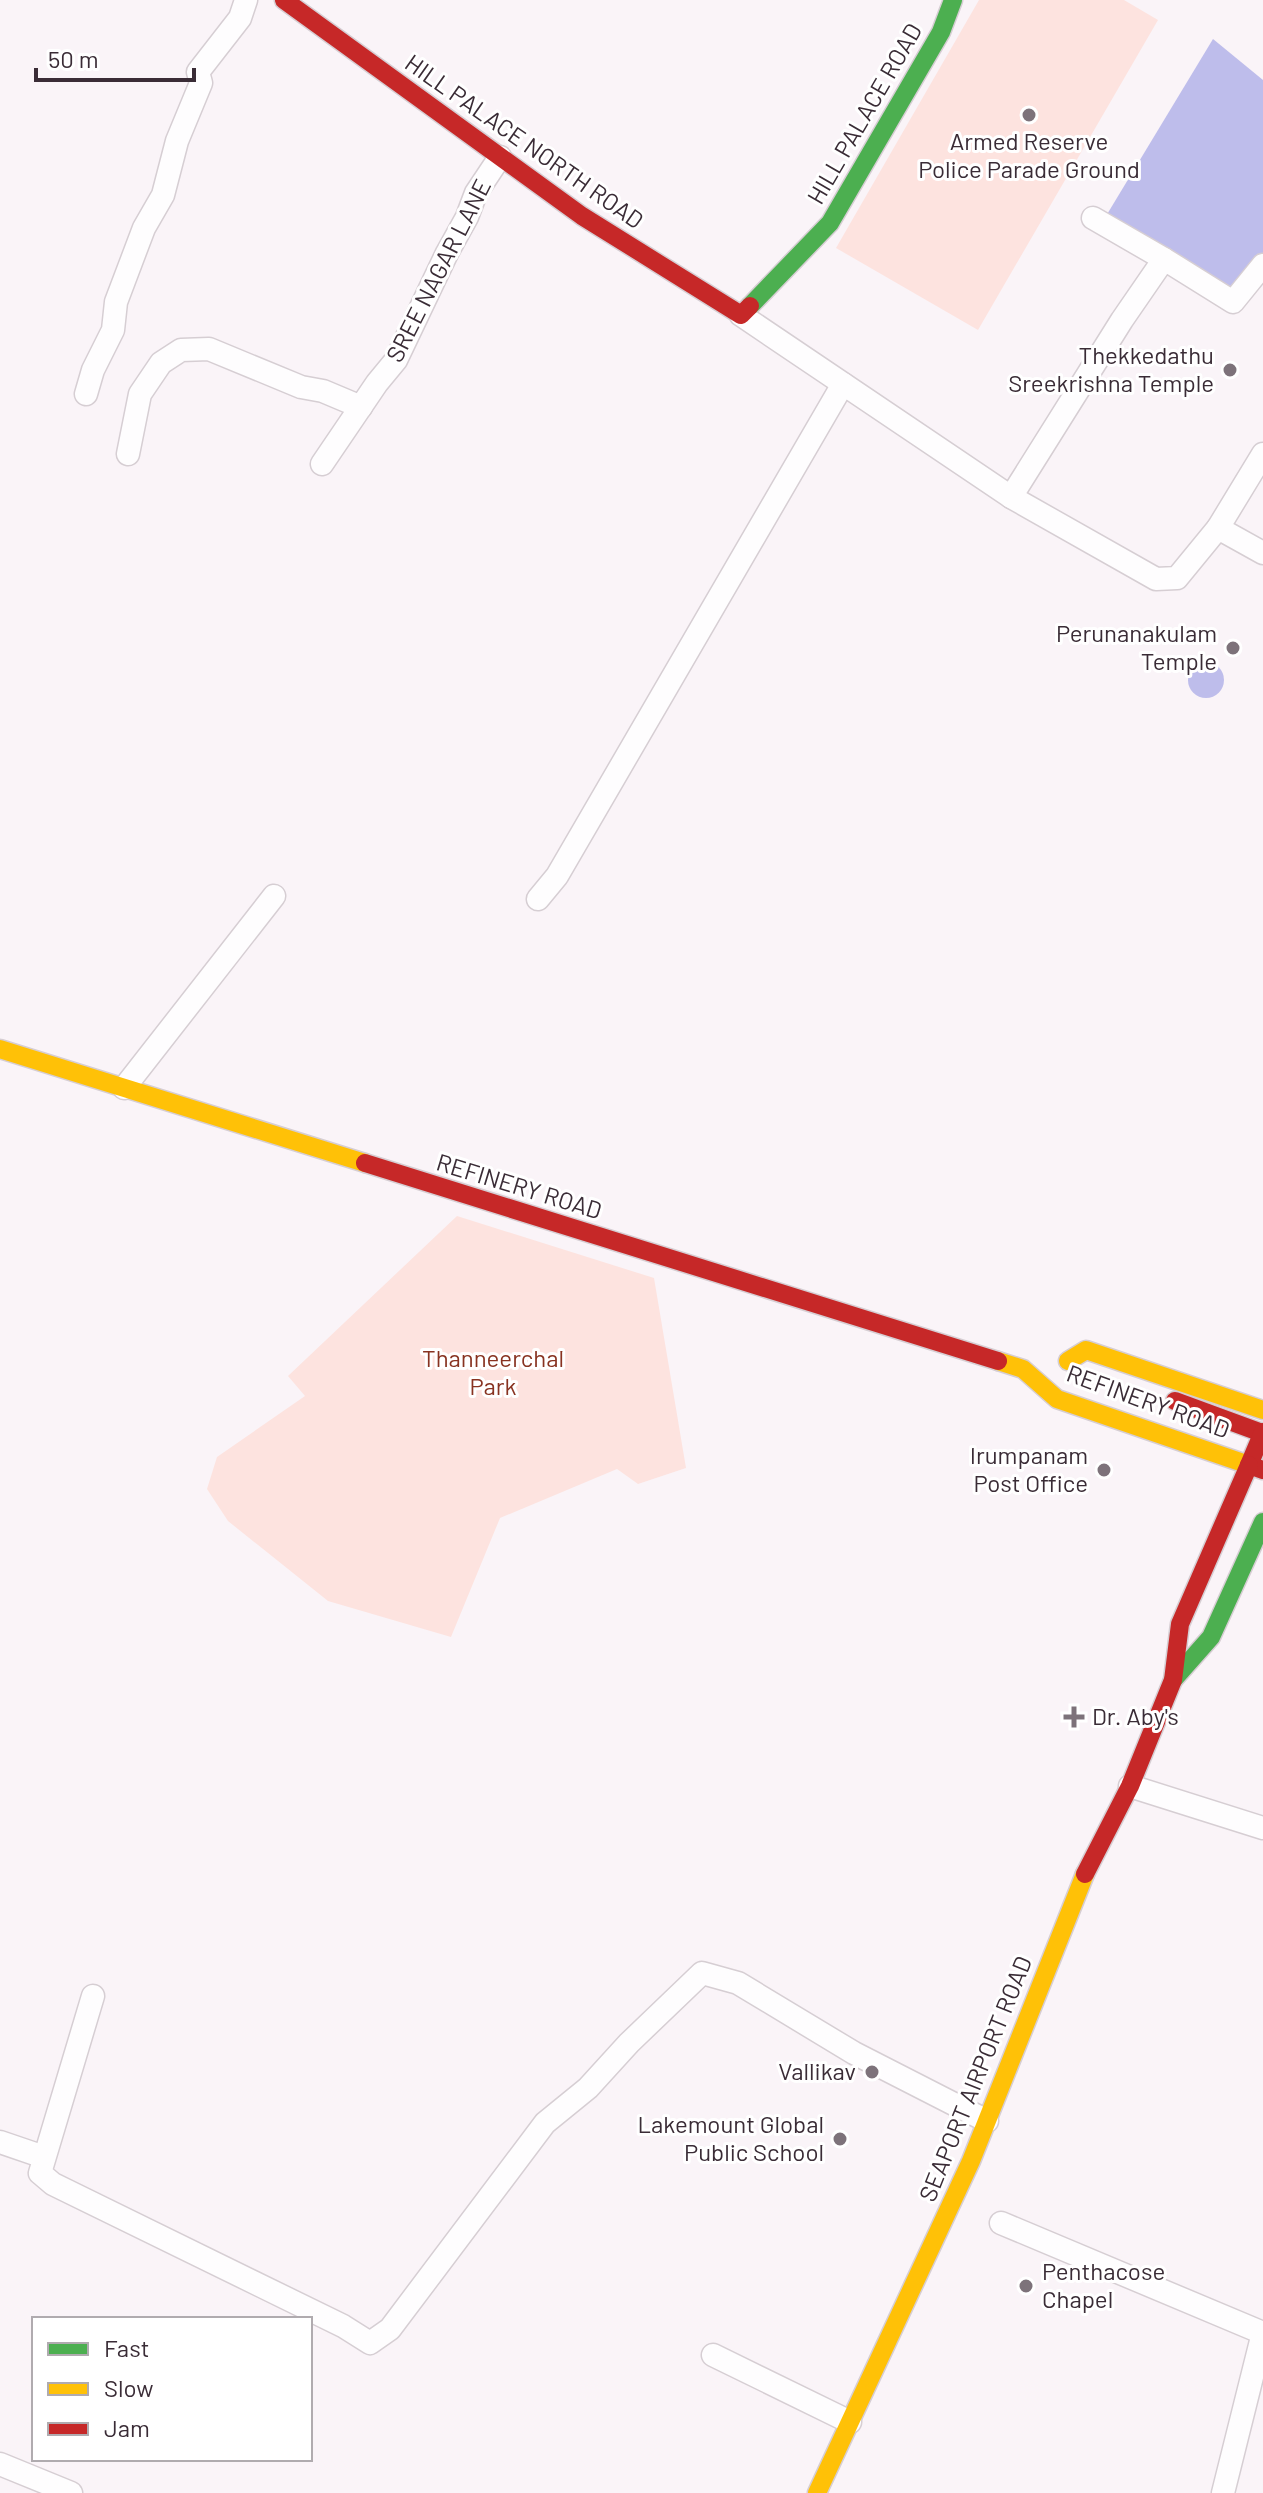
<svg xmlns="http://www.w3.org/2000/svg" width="1263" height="2493" viewBox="0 0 1263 2493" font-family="Barlow,sans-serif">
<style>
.green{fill:#fde3df}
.water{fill:#bebdeb}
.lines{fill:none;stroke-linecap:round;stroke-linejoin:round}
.street-casing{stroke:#d6ced3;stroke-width:25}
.fast-casing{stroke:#d6ced3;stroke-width:21}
.slow-casing{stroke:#d6ced3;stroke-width:21}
.jam-casing{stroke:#d6ced3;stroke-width:21}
.street{stroke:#fefdfe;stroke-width:22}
.fast{stroke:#4caf50;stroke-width:18}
.slow{stroke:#ffc107;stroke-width:18}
.jam{stroke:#c62828;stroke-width:18}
.poi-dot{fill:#7d727a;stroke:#fff;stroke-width:3}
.labels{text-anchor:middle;stroke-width:6;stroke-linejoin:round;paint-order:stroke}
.street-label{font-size:24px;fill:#3a2c36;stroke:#fff}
.poi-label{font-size:24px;fill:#3a2c36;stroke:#fff;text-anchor:end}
.park-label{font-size:24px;fill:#883321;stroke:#fff}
</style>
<rect width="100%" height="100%" fill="#faf4f8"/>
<!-- green -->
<g class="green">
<polygon points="979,0 1124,0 1158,20 978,330 836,248"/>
<polygon points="457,1216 654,1278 686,1468 638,1484 617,1469 500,1518 451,1637 328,1601 228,1521 207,1489 217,1457 305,1396 288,1376"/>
</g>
<!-- water -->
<g class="water">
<polygon points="1213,39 1263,80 1263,254 1236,291 1103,221"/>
<circle cx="1206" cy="680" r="18"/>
</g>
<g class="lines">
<defs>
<g id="street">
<polyline points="1093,218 1164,259"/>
<polyline points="741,315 1011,497 1156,579 1177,578 1218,528 1263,553"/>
<polyline points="86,394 93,370 113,330 116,302 144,228 163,195 177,141 201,83 198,72 240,18 246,0"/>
<polyline points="128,454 140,394 161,363 181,350 209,349 301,387 323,391 361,407"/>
<polyline points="322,464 377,383 396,360 447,253 467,217 476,193 500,157"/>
<polyline points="1011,497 1122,320 1164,259 1233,302 1263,265"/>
<polyline points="1218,528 1263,454"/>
<polyline points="538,899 557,876 843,384"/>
<polyline points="124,1088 274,896"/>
<polyline points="1130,1786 1263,1828"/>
<polyline points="93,1996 40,2173 53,2184 343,2326 370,2343 390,2329 545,2123 588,2088 629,2043 702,1973 738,1983 854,2053 987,2121"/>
<polyline points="0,2142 44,2157"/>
<polyline points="1001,2223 1263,2333 1223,2493"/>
<polyline points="713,2355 850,2422"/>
<polyline points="0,2464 71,2493"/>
</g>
<g id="fast">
<polyline points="750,306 830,223 941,32 953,0"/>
<polyline points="1173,1680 1211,1637 1263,1522"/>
</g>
<g id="slow">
<polyline points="0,1049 365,1163"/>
<polyline points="998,1361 1023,1369 1057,1399 1249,1465"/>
<polyline points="1068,1361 1086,1350 1263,1410"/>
<polyline points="817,2493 971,2161 1085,1874"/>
</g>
<g id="jam">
<polyline points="284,0 582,216 741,315 750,306"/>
<polyline points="365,1163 998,1361"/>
<polyline points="1175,1401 1262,1433"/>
<polyline points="1263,1432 1249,1465 1263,1470"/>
<polyline points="1085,1874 1130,1786 1173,1680 1180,1624 1249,1465"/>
</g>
</defs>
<!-- street casing -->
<use href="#street" class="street-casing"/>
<!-- fast casing -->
<use href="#fast" class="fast-casing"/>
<!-- slow casing -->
<use href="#slow" class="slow-casing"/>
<!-- jam casing -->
<use href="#jam" class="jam-casing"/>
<!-- street -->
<use href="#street" class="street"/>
<!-- fast -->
<use href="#fast" class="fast"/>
<!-- slow -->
<use href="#slow" class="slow"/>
<!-- jam -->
<use href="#jam" class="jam"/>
</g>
<!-- markers -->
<g class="poi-dot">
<circle cx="1029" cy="115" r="8"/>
<circle cx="1230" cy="370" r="8"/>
<circle cx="1233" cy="648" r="8"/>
<circle cx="1104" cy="1470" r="8"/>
<path d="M1070 1705h8v8h8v8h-8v8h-8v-8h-8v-8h8z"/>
<circle cx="872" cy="2072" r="8"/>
<circle cx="840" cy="2139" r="8"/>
<circle cx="1026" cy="2286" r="8"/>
</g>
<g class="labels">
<!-- street labels -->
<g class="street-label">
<text transform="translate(865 114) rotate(-60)" y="8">HILL PALACE ROAD</text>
<text transform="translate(524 142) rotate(35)" y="8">HILL PALACE NORTH ROAD</text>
<text transform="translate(439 271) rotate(-63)" y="8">SREE NAGAR LANE</text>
<text transform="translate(519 1187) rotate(17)" y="8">REFINERY ROAD</text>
<text transform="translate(1148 1402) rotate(20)" y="8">REFINERY ROAD</text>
<text transform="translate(976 2079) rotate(-68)" y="8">SEAPORT AIRPORT ROAD</text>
</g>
<!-- poi labels -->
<g class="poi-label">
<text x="1029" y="150" text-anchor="middle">Armed Reserve<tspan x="1029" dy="28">Police Parade Ground</tspan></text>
<text x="1214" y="364">Thekkedathu<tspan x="1214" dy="28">Sreekrishna Temple</tspan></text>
<text x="1217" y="642">Perunanakulam<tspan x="1217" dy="28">Temple</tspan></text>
<text x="1088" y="1464">Irumpanam<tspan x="1088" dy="28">Post Office</tspan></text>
<text x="1092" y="1725" text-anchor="start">Dr. Aby's</text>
<text x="856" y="2080">Vallikav</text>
<text x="824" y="2133">Lakemount Global<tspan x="824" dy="28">Public School</tspan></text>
<text x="1042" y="2280" text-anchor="start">Penthacose<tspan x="1042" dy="28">Chapel</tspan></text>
</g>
<!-- park labels -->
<g class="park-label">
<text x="493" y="1367">Thanneerchal<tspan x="493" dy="28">Park</tspan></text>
</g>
</g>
<!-- legend -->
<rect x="32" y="2317" width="280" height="144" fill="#ffffff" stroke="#b0abaf" stroke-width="2"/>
<rect x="48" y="2343" width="40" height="12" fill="#4caf50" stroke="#b0abaf" stroke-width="2"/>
<text x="104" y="2357" font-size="24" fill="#3a2c36">Fast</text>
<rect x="48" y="2383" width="40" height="12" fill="#ffc107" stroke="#b0abaf" stroke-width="2"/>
<text x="104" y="2397" font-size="24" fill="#3a2c36">Slow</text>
<rect x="48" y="2423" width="40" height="12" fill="#c62828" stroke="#b0abaf" stroke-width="2"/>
<text x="104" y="2437" font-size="24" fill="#3a2c36">Jam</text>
<!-- scale -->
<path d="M36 68v12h158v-12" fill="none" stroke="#3a2c36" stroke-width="4"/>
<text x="48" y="68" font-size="24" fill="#3a2c36" stroke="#ffffff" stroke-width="6" paint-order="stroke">50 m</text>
</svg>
